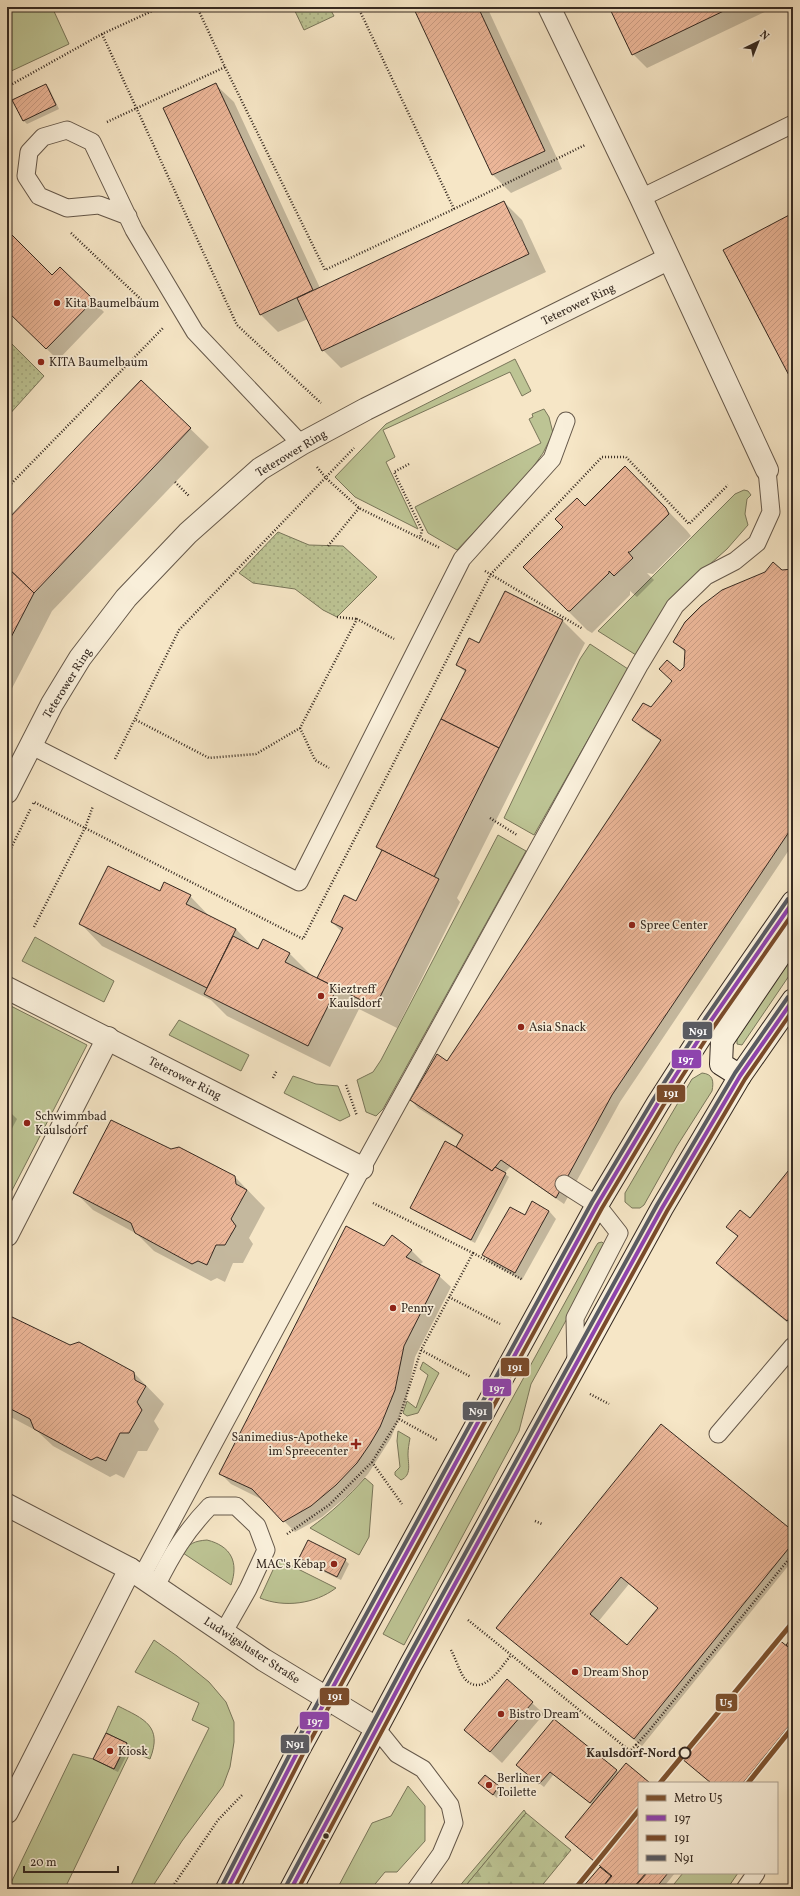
<svg xmlns="http://www.w3.org/2000/svg" width="800" height="1896" viewBox="0 0 800 1896" font-family="Vollkorn,serif">
<style>
.grass{fill:#bdc494;stroke:#79765a}
.forest{fill:url(#forest-firs);stroke:#79765a}
.park{fill:url(#park-dots);stroke:#79765a}
.shadow{fill:#0003;fill-rule:evenodd}
.building{fill:url(#building-hatch);stroke:#352921;fill-rule:evenodd}
.lines{fill:none;stroke-linecap:round;stroke-linejoin:round}
.service-casing{stroke:#65584a;stroke-width:19}
.minor-casing{stroke:#65584a;stroke-width:24}
.secondary-casing{stroke:#352921;stroke-width:24}
.path{stroke:#352921;stroke-width:2.5;stroke-dasharray:1 2;stroke-linecap:butt}
.service{stroke:#f9efda;stroke-width:17}
.minor{stroke:#f9efda;stroke-width:22}
.secondary{stroke:#f9efda;stroke-width:22}
.bus-1-casing{stroke:#f9efda;stroke-width:7}
.bus-2-casing{stroke:#f9efda;stroke-width:7}
.bus-3-casing{stroke:#f9efda;stroke-width:7}
.bus-1{stroke:#8e44ad;stroke-width:4}
.bus-2{stroke:#7a4b2a;stroke-width:4}
.bus-3{stroke:#595b62;stroke-width:4}
.metro-1-casing{stroke:#f9efda;stroke-width:8}
.metro-1{stroke:#7e5330;stroke-width:5}
.poi-dot{fill:#8f2418;stroke:#f9efda;stroke-width:1.5}
.stop-dot{fill:#f9efda;stroke:#352921;stroke-width:2}
.bus-dot{fill:#352921;stroke:#f9efda;stroke-width:1.5}
.labels{text-anchor:middle;stroke-width:3.5;stroke-linejoin:round;paint-order:stroke}
.poi-label{font-size:12px;fill:#352921;stroke:#f9efda;text-anchor:start}
.street-label{font-size:12px;fill:#352921;stroke:#f9efda}
.stop-label{font-size:12px;font-weight:bold;fill:#352921;stroke:#f9efda;text-anchor:end}
.line-badge{stroke:#f9efda;stroke-width:1.5}
.badge-label{font-size:11px;text-anchor:middle;font-weight:bold;fill:#fff}
</style>
<defs>
<pattern id="forest-firs" width="22" height="20" patternUnits="userSpaceOnUse"><rect width="22" height="20" fill="#bdc494"/><path d="M5 1l3.5 6h-7zM16 11l3.5 6h-7z" fill="#a3a87f"/></pattern>
<pattern id="park-dots" width="8" height="8" patternUnits="userSpaceOnUse"><rect width="8" height="8" fill="#bdc494"/><path d="M2 2h.1M6 6h.1" fill="none" stroke="#a3a87f" stroke-width="1.8" stroke-linecap="round"/></pattern>
<pattern id="building-hatch" width="6" height="6" patternUnits="userSpaceOnUse"><rect width="6" height="6" fill="#ebb698"/><path d="M-1 1l2-2M0 6l6-6M5 7l2-2" fill="none" stroke="#ca9c83"/></pattern>
</defs>
<rect width="100%" height="100%" fill="#f6e6c6"/>
<filter id="stains"><feTurbulence type="fractalNoise" baseFrequency=".005" numOctaves="4"/><feColorMatrix values="0 0 0 0 .2 0 0 0 0 .09 0 0 0 0 .02 0 0 0 .5 -.17"/></filter>
<radialGradient id="worn" r=".72"><stop offset=".6" stop-color="#630" stop-opacity="0"/><stop offset="1" stop-color="#630" stop-opacity=".3"/></radialGradient>
<!-- grass -->
<g class="grass">
<polygon points="7,7 52,7 69,44 7,73"/>
<polygon points="515,359 531,391 522,396 510,372 383,430 395,457 386,462 418,529 355,497 335,477 386,424"/>
<polygon points="544,409 549,417 553,433 543,453 526,477 457,550 428,533 415,507 541,443 529,419 533,417 532,414"/>
<polygon points="744,490 748,491 751,495 747,499 745,514 748,525 727,549 709,565 636,655 598,631 735,494"/>
<polygon points="590,644 628,669 534,835 504,818 580,659"/>
<polygon points="498,835 526,851 383,1109 376,1116 366,1112 357,1080 373,1072 381,1060"/>
<polygon points="35,937 114,981 104,1002 22,961"/>
<polygon points="793,953 793,970 742,1045 737,1044 737,1039"/>
<polygon points="7,1004 87,1045 7,1200"/>
<polygon points="179,1020 249,1055 241,1071 169,1035"/>
<path d="M702 1073C713 1074 714 1081 712 1091L677 1146 644 1205 640 1208H632L625 1202V1193L692 1079Z"/>
<polygon points="293,1076 316,1084 338,1086 350,1116 340,1121 284,1093"/>
<polygon points="602,1242 605,1245 602,1255 531,1384 519,1431 404,1645 383,1634 596,1246 598,1243"/>
<polygon points="423,1362 439,1373 418,1413 407,1416 403,1413 407,1401 416,1408 428,1375 420,1369"/>
<path d="M398 1431 410 1438C409 1444 408 1449 408 1454 408 1464 412 1475 401 1480L395 1475V1472L400 1467 397 1441Z"/>
<path d="M365 1478 373 1485 369 1537 359 1555 310 1528C331 1513 348 1497 365 1478Z"/>
<path d="M207 1540C231 1546 239 1562 231 1585L183 1553C189 1543 195 1541 207 1540Z"/>
<path d="M278 1559 336 1588C315 1604 284 1608 260 1598Z"/>
<polygon points="154,1640 177,1656 209,1682 226,1702 234,1722 234,1742 230,1767 223,1786 182,1841 151,1889 129,1889 209,1728 192,1720 199,1703 135,1672"/>
<path d="M118 1706C144 1719 163 1726 150 1759L131 1751 66 1886 71 1889H8L73 1754 93 1759 114 1769 127 1743 106 1733Z"/>
<polygon points="408,1786 425,1806 425,1841 397,1872 385,1872 371,1889 337,1889 372,1823 391,1816"/>
<polygon points="524,1810 526,1813 463,1889 457,1889"/>
<polygon points="683,1873 738,1873 727,1889 670,1889"/>
</g>
<!-- forest -->
<polygon class="forest" points="526,1813 571,1850 539,1889 463,1889"/>
<!-- park -->
<g class="park">
<polygon points="293,7 329,7 334,16 304,30"/>
<polygon points="7,339 44,376 7,417"/>
<polygon points="278,532 309,545 343,546 377,577 337,617 323,610 295,589 253,583 239,573"/>
</g>
<!-- shadow -->
<g class="shadow">
<polygon points="414,7 487,7 562,169 511,193 493,175"/>
<polygon points="610,7 775,7 647,68 633,54"/>
<polygon points="45,85 49,88 59,109 27,124 23,120"/>
<polygon points="216,85 234,102 320,288 504,202 522,220 546,272 341,368 323,350 308,319 278,332 260,314"/>
<polygon points="7,231 52,276 60,268 104,312 58,360 7,310"/>
<polygon points="141,381 209,447 52,611 7,698 7,521"/>
<polygon points="647,489 687,531 691,536 653,574 647,573 654,580 637,597 630,591 630,595 592,633 587,630 524,567 585,507"/>
<polygon points="782,570 793,571 793,844 620,1102 564,1204 510,1167 504,1173 509,1177 475,1243 415,1211 412,1208 460,1150 464,1137 418,1108 411,1100 448,1062 661,741 641,728 634,720 652,708 685,667 686,653 674,642"/>
<polygon points="506,592 563,621 585,643 457,898 460,902 397,1028 359,1009 330,1067 227,1016 211,1000 102,946 81,924 160,893 190,896 211,918 236,929 253,947 259,950 289,953 311,975 318,979 342,932 332,922 357,903 382,852 378,847 466,673 457,664 480,644"/>
<polygon points="7,1109 17,1119 7,1138"/>
<polygon points="171,1150 235,1177 265,1208 249,1238 253,1244 243,1263 233,1263 225,1282 217,1278 211,1281 154,1251 137,1234 93,1210 75,1192"/>
<polygon points="793,1167 793,1327 731,1277 717,1263 738,1237 728,1227 751,1219"/>
<polygon points="549,1211 556,1219 522,1280 491,1263 484,1255"/>
<polygon points="392,1237 412,1251 423,1262 419,1265 439,1276 451,1287 415,1357 406,1401 391,1438 368,1474 347,1496 322,1517 295,1532 263,1500 231,1484 220,1473"/>
<polygon points="7,1324 70,1346 134,1373 164,1404 154,1421 159,1429 147,1451 138,1451 124,1478 116,1474 110,1477 53,1446 37,1431 7,1415"/>
<path d="M661 1426 793 1532V1560L642 1746 505 1635ZM629 1584 659 1609 627 1646 598 1622Z"/>
<polygon points="300,1558 345,1560 349,1564 341,1580 303,1562"/>
<polygon points="793,1637 793,1729 749,1783 712,1783 786,1646"/>
<polygon points="508,1681 544,1714 502,1763 466,1730"/>
<polygon points="107,1734 127,1744 131,1747 118,1772 98,1762 94,1759"/>
<polygon points="521,1769 616,1770 619,1773 648,1783 639,1783 639,1873 675,1873 662,1889 583,1889 601,1867 566,1837 592,1805 554,1774 544,1787"/>
<polygon points="485,1776 502,1790 497,1798 483,1787"/>
</g>
<!-- building -->
<g class="building">
<polygon points="413,7 478,7 545,151 492,175"/>
<polygon points="609,7 732,7 632,55"/>
<polygon points="216,83 313,290 260,315 163,108"/>
<polygon points="46,84 56,105 23,121 12,100"/>
<polygon points="504,201 529,254 322,351 297,298"/>
<polygon points="793,213 793,383 723,250"/>
<polygon points="7,230 52,275 60,267 94,300 46,349 7,311"/>
<polygon points="141,380 191,428 34,593 7,567 7,520"/>
<polygon points="625,466 666,508 669,514 630,552 628,552 633,558 614,576 609,571 609,573 570,611 568,611 523,567 563,527 555,519 577,498 585,506"/>
<polygon points="773,562 782,570 793,569 793,826 612,1095 556,1198 501,1160 492,1171 456,1147 463,1135 410,1100 437,1054 447,1061 661,740 632,720 643,703 651,707 672,681 659,669 667,660 680,671 684,667 685,650 673,642 685,622 701,606 722,590 765,572"/>
<polygon points="7,567 34,593 7,645"/>
<polygon points="505,591 563,620 499,748 441,719 466,670 456,665 469,638 479,643"/>
<polygon points="441,719 499,748 434,877 376,847"/>
<polygon points="382,850 439,879 375,1007 317,978 343,928 331,922 344,895 356,901"/>
<polygon points="108,866 160,891 164,882 191,895 186,904 236,929 207,988 79,924"/>
<polygon points="233,936 258,949 263,939 290,953 285,962 337,988 308,1046 204,994"/>
<polygon points="111,1120 171,1149 179,1147 235,1176 236,1184 247,1190 231,1219 236,1226 225,1245 216,1245 207,1265 198,1261 192,1264 135,1233 131,1223 73,1193"/>
<polygon points="445,1141 456,1147 492,1171 495,1167 506,1173 471,1240 410,1208"/>
<polygon points="793,1165 793,1313 787,1321 716,1263 738,1236 726,1227 740,1210 750,1218"/>
<polygon points="532,1201 549,1211 515,1273 482,1255 510,1207 525,1215"/>
<polygon points="346,1226 384,1246 392,1235 412,1250 406,1257 440,1275 404,1346 395,1390 380,1427 370,1444 357,1463 336,1485 311,1506 283,1522 252,1489 219,1474"/>
<polygon points="10,1316 70,1345 79,1342 134,1372 135,1380 146,1386 137,1402 142,1410 129,1433 120,1433 106,1461 97,1457 91,1460 34,1429 30,1419 7,1407 7,1322"/>
<path d="M661 1424 793 1531V1543L634 1739 496 1628ZM621 1577 658 1608 627 1645 590 1614Z"/>
<polygon points="308,1540 346,1559 337,1577 299,1558"/>
<polygon points="793,1636 793,1651 786,1645"/>
<polygon points="778,1639 793,1651 793,1721 743,1783 711,1783 681,1758"/>
<polygon points="507,1679 533,1702 490,1752 464,1730"/>
<polygon points="554,1719 617,1770 590,1803 550,1772 539,1784 516,1765"/>
<polygon points="106,1733 127,1743 114,1769 93,1759"/>
<polygon points="626,1763 650,1783 639,1783 639,1873 646,1873 632,1889 601,1889 612,1876 565,1837"/>
<polygon points="485,1775 499,1786 493,1795 478,1783"/>
<polygon points="600,1867 611,1876 601,1889 581,1889"/>
<polygon points="647,1873 668,1873 655,1889 633,1889"/>
<polygon points="793,1883 793,1889 788,1889"/>
</g>
<g class="lines">
<defs>
<g id="service">
<polyline points="641,198 793,124"/>
<polyline points="128,216 99,205 67,208 39,196 26,176 29,152 43,137 67,130 92,142 134,230 195,332 301,444"/>
<polyline points="30,745 299,882 462,559 552,459 566,421"/>
<polyline points="564,1184 597,1205 619,1233 575,1318 576,1364"/>
<polyline points="718,1434 793,1346"/>
<polyline points="142,1576 362,1168 640,664 675,606 706,576 735,561 757,543 771,512 767,470"/>
<path d="M156 1586C172 1554 185 1532 210 1506H236L257 1526 266 1550 248 1589 223 1633"/>
<polyline points="376,1728 397,1754 423,1769 450,1805 454,1823 441,1854 416,1889"/>
<polyline points="745,1889 756,1873"/>
</g>
<g id="minor">
<polyline points="549,7 641,198 767,470"/>
<polyline points="7,792 52,704 80,658 126,598 188,533 260,469 301,444 366,409 668,259"/>
<polyline points="7,988 362,1168"/>
<polyline points="7,1235 108,1038"/>
<polyline points="7,1505 130,1569 264,1660 376,1728"/>
<polyline points="7,1812 130,1569"/>
</g>
<g id="secondary">
<polyline points="740,1076 721,1064 722,1041 787,945 793,927"/>
<polyline points="227,1889 298,1751 597,1205 658,1103 710,1022 793,902"/>
<polyline points="291,1889 411,1664 662,1208 740,1076 793,1000"/>
</g>
</defs>
<!-- service casing -->
<use href="#service" class="service-casing"/>
<!-- minor casing -->
<use href="#minor" class="minor-casing"/>
<!-- secondary casing -->
<use href="#secondary" class="secondary-casing"/>
<!-- path -->
<g class="path">
<polyline points="102,34 237,325 321,403"/>
<polyline points="225,67 325,270 454,209 358,7"/>
<polyline points="7,87 102,34 161,7"/>
<polyline points="107,122 225,67 197,7"/>
<polyline points="454,209 585,145"/>
<polyline points="71,233 150,308"/>
<polyline points="409,464 394,472 422,530 420,538"/>
<polyline points="317,467 326,478 359,508 440,548"/>
<polyline points="175,482 189,496"/>
<polyline points="7,488 163,328"/>
<polyline points="328,546 359,508"/>
<polyline points="485,571 583,629"/>
<polyline points="337,617 357,619"/>
<polyline points="136,720 209,758 256,754 300,728 357,619 394,639"/>
<polyline points="300,728 315,760 329,768"/>
<polyline points="115,759 179,630 354,448"/>
<polyline points="33,804 34,802 303,939 491,574 602,457 626,457 689,524 728,485"/>
<polyline points="490,818 517,835"/>
<polyline points="7,856 31,808"/>
<polyline points="34,927 85,828 93,806"/>
<polyline points="273,1078 277,1070"/>
<polyline points="346,1085 357,1116"/>
<polyline points="473,1253 523,1280"/>
<polyline points="449,1297 500,1324"/>
<polyline points="421,1350 471,1377"/>
<polyline points="590,1394 609,1404"/>
<polyline points="399,1419 437,1440"/>
<polyline points="372,1462 402,1504"/>
<polyline points="535,1521 542,1524"/>
<polyline points="287,1534 329,1505 372,1462 399,1419 421,1350 473,1253 373,1203"/>
<polyline points="468,1620 630,1751 636,1745 641,1750"/>
<path d="M451 1650C456 1659 459 1671 465 1679 483 1698 501 1667 511 1655"/>
<polyline points="636,1745 648,1732 793,1554"/>
<polyline points="171,1889 218,1820 243,1794"/>
</g>
<!-- service -->
<use href="#service" class="service"/>
<!-- minor -->
<use href="#minor" class="minor"/>
<!-- secondary -->
<use href="#secondary" class="secondary"/>
<defs>
<g id="bus-1">
<polyline points="227,1889 298,1751 597,1205 658,1103 710,1022 793,902"/>
<polyline points="291,1889 411,1664 662,1208 740,1076 793,1000"/>
</g>
<g id="bus-2">
<polyline points="234,1889 303,1754 602,1208 663,1106 715,1025 793,913"/>
<polyline points="298,1889 416,1667 667,1211 745,1079 793,1010"/>
</g>
<g id="bus-3">
<polyline points="222,1886 293,1748 592,1202 653,1100 705,1019 788,899"/>
<polyline points="286,1886 406,1661 657,1205 735,1073 788,997"/>
</g>
</defs>
<!-- bus-1 casing -->
<use href="#bus-1" class="bus-1-casing"/>
<!-- bus-2 casing -->
<use href="#bus-2" class="bus-2-casing"/>
<!-- bus-3 casing -->
<use href="#bus-3" class="bus-3-casing"/>
<!-- bus-1 -->
<use href="#bus-1" class="bus-1"/>
<!-- bus-2 -->
<use href="#bus-2" class="bus-2"/>
<!-- bus-3 -->
<use href="#bus-3" class="bus-3"/>
<defs>
<g id="metro-1">
<polyline points="660,1783 793,1622"/>
<polyline points="748,1783 793,1727"/>
<polyline points="575,1889 639,1810"/>
</g>
</defs>
<!-- metro-1 casing -->
<use href="#metro-1" class="metro-1-casing"/>
<!-- metro-1 -->
<use href="#metro-1" class="metro-1"/>
</g>
<!-- markers -->
<g class="poi-dot">
<circle cx="57" cy="303" r="4"/>
<circle cx="41" cy="362" r="4"/>
<circle cx="632" cy="925" r="4"/>
<circle cx="321" cy="996" r="4"/>
<circle cx="521" cy="1027" r="4"/>
<circle cx="27" cy="1123" r="4"/>
<circle cx="393" cy="1308" r="4"/>
<path d="M354 1438h4v4h4v4h-4v4h-4v-4h-4v-4h4z"/>
<circle cx="334" cy="1564" r="4"/>
<circle cx="575" cy="1672" r="4"/>
<circle cx="501" cy="1714" r="4"/>
<circle cx="110" cy="1751" r="4"/>
<circle cx="489" cy="1785" r="4"/>
</g>
<circle class="stop-dot" cx="685" cy="1753" r="5.5"/>
<circle class="bus-dot" cx="326" cy="1836" r="3.5"/>
<g class="labels">
<!-- poi labels -->
<g class="poi-label">
<text x="65" y="307">Kita Baumelbaum</text>
<text x="49" y="366">KITA Baumelbaum</text>
<text x="640" y="929">Spree Center</text>
<text x="329" y="993">Kieztreff<tspan x="329" dy="14">Kaulsdorf</tspan></text>
<text x="529" y="1031">Asia Snack</text>
<text x="35" y="1120">Schwimmbad<tspan x="35" dy="14">Kaulsdorf</tspan></text>
<text x="401" y="1312">Penny</text>
<text x="348" y="1441" text-anchor="end">Sanimedius-Apotheke<tspan x="348" dy="14">im Spreecenter</tspan></text>
<text x="326" y="1568" text-anchor="end">MAC's Kebap</text>
<text x="583" y="1676">Dream Shop</text>
<text x="509" y="1718">Bistro Dream</text>
<text x="118" y="1755">Kiosk</text>
<text x="497" y="1782">Berliner<tspan x="497" dy="14">Toilette</tspan></text>
</g>
<!-- street labels -->
<g class="street-label">
<text transform="translate(578 304) rotate(-26)" y="4">Teterower Ring</text>
<text transform="translate(291 453) rotate(-31)" y="4">Teterower Ring</text>
<text transform="translate(67 683) rotate(-58)" y="4">Teterower Ring</text>
<text transform="translate(185 1078) rotate(27)" y="4">Teterower Ring</text>
<text transform="translate(252 1650) rotate(33)" y="4">Ludwigsluster Straße</text>
</g>
<!-- stop labels -->
<g class="stop-label">
<text x="676" y="1757">Kaulsdorf-Nord</text>
</g>
</g>
<g class="line-badge">
<rect x="682" y="1021" width="31" height="19" rx="4" fill="#595b62"/>
<rect x="671" y="1049" width="31" height="20" rx="4" fill="#8e44ad"/>
<rect x="656" y="1084" width="30" height="19" rx="4" fill="#7a4b2a"/>
<rect x="500" y="1357" width="30" height="20" rx="4" fill="#7a4b2a"/>
<rect x="482" y="1378" width="30" height="19" rx="4" fill="#8e44ad"/>
<rect x="462" y="1401" width="31" height="20" rx="4" fill="#595b62"/>
<rect x="319" y="1687" width="31" height="19" rx="4" fill="#7a4b2a"/>
<rect x="715" y="1693" width="23" height="19" rx="4" fill="#7e5330"/>
<rect x="299" y="1711" width="31" height="19" rx="4" fill="#8e44ad"/>
<rect x="280" y="1734" width="30" height="20" rx="4" fill="#595b62"/>
</g>
<g class="badge-label">
<text x="698" y="1035">N91</text>
<text x="686" y="1063">197</text>
<text x="671" y="1097">191</text>
<text x="515" y="1371">191</text>
<text x="497" y="1392">197</text>
<text x="478" y="1415">N91</text>
<text x="335" y="1700">191</text>
<text x="726" y="1706">U5</text>
<text x="315" y="1725">197</text>
<text x="295" y="1748">N91</text>
</g>
<!-- margin -->
<rect width="800" height="1896" fill="none" stroke="#f6e6c6" stroke-width="24"/>
<rect x="8" y="8" width="784" height="1880" fill="none" stroke="#352921" stroke-width="2"/>
<rect x="12" y="12" width="776" height="1872" fill="none" stroke="#352921"/>
<!-- legend -->
<rect x="638" y="1782" width="140" height="92" fill="#f9efda" stroke="#aba090"/>
<rect x="646" y="1795" width="20" height="6" fill="#7e5330" stroke="#aba090"/>
<text x="674" y="1802" font-size="12" fill="#352921">Metro U5</text>
<rect x="646" y="1815" width="20" height="6" fill="#8e44ad" stroke="#aba090"/>
<text x="674" y="1822" font-size="12" fill="#352921">197</text>
<rect x="646" y="1835" width="20" height="6" fill="#7a4b2a" stroke="#aba090"/>
<text x="674" y="1842" font-size="12" fill="#352921">191</text>
<rect x="646" y="1855" width="20" height="6" fill="#595b62" stroke="#aba090"/>
<text x="674" y="1862" font-size="12" fill="#352921">N91</text>
<!-- north arrow -->
<g transform="translate(758 42) rotate(43)" stroke="#f9efda" stroke-width="3" paint-order="stroke">
<path d="M0-3L7 15L0 10L-7 15Z" fill="#352921"/>
<text y="-6" font-size="11" font-weight="bold" text-anchor="middle" fill="#352921">N</text>
</g>
<!-- scale -->
<path d="M24 1866v6h94v-6" fill="none" stroke="#352921" stroke-width="2"/>
<text x="30" y="1866" font-size="12" fill="#352921" stroke="#f9efda" stroke-width="3" paint-order="stroke">20 m</text>
<rect width="100%" height="100%" filter="url(#stains)"/>
<rect width="100%" height="100%" fill="url(#worn)"/>
</svg>
